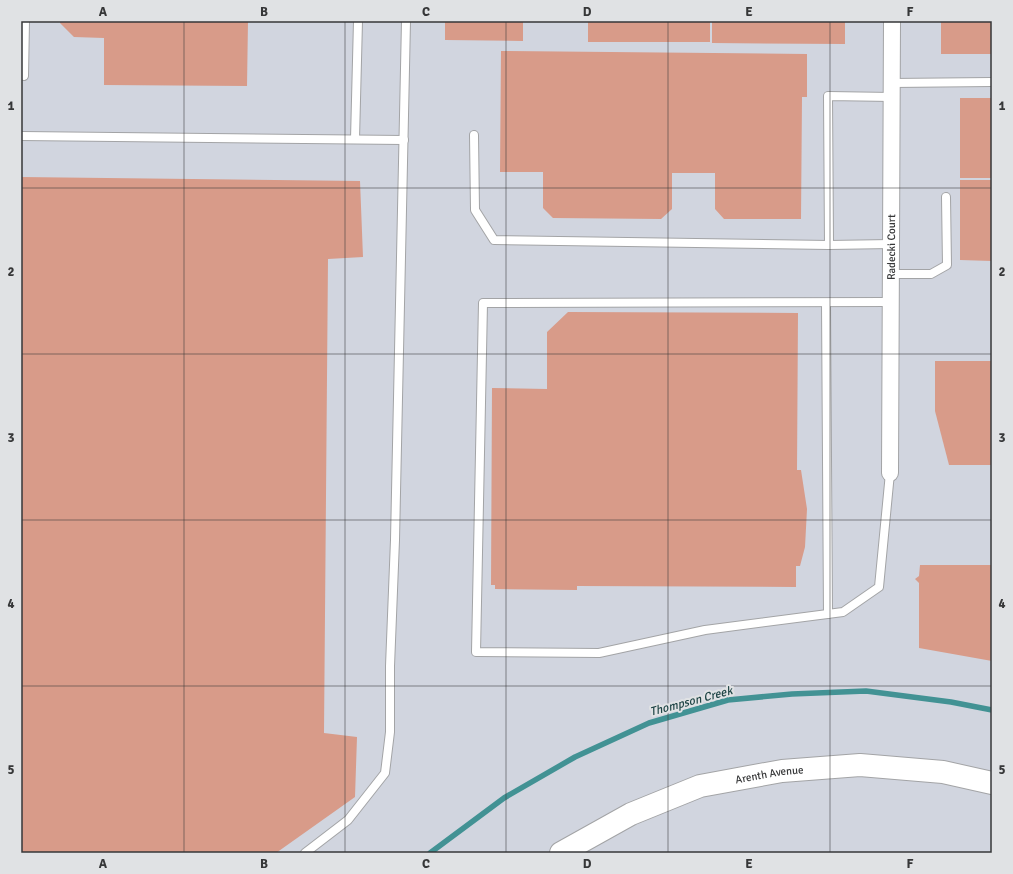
<svg xmlns="http://www.w3.org/2000/svg" width="1013" height="874" viewBox="0 0 1013 874" font-family="Signika,sans-serif">
<style>
.built{fill:#d1d5df}
.lines{fill:none;stroke-linecap:round;stroke-linejoin:round}
.stream{stroke:#429294;stroke-width:5.5}
.building{fill:#d89b89}
.lane-casing{stroke:#a3a4a6;stroke-width:10}
.street-casing{stroke:#a3a4a6;stroke-width:18}
.secondary-casing{stroke:#a3a4a6;stroke-width:24}
.lane{stroke:#fff;stroke-width:8}
.street{stroke:#fff;stroke-width:16}
.secondary{stroke:#fff;stroke-width:22}
.grid{fill:none;stroke:#363738;stroke-width:1;stroke-opacity:0.55}
.labels{text-anchor:middle;stroke-width:4;stroke-linejoin:round;paint-order:stroke}
.street-label{font-size:11px;fill:#363738;stroke:#e0e2e4}
.water-label{font-size:12px;font-style:italic;fill:#1f4546;stroke:#e0e2e4}
.neatline{fill:none;stroke:#363738;stroke-width:1.5}
.grid-label{font-size:13px;text-anchor:middle;font-weight:bold;fill:#363738}
</style>
<rect width="100%" height="100%" fill="#e0e2e4"/>
<!-- built -->
<rect class="built" x="21" y="21" width="971" height="832"/>
<g class="lines">
<!-- stream -->
<polyline class="stream" points="430,853 504,798 575,757 649,723 728,700 792,694 866,691 951,702 992,710"/>
</g>
<!-- building -->
<g class="building">
<polygon points="60,21 248,21 247,86 104,85 104,38 74,37 60,23"/>
<polygon points="445,21 523,21 523,41 445,40"/>
<rect x="588" y="21" width="122" height="21"/>
<polygon points="712,21 845,21 845,44 712,43"/>
<rect x="941" y="21" width="51" height="33"/>
<polygon points="501,51 807,54 807,97 802,97 801,219 724,219 715,209 715,173 672,173 672,209 661,219 553,218 543,208 543,172 500,172"/>
<rect x="960" y="98" width="32" height="80"/>
<polygon points="21,177 360,181 363,257 328,259 324,733 357,737 355,797 276,853 21,853"/>
<polygon points="960,180 992,180 992,261 960,260"/>
<polygon points="568,312 798,313 797,470 801,470 807,509 805,547 800,566 796,566 796,587 577,586 577,590 495,589 495,585 491,585 492,388 547,389 547,332"/>
<polygon points="935,361 992,361 992,465 949,465 935,411"/>
<polygon points="920,565 992,565 992,661 919,648 919,583 915,579 919,576"/>
</g>
<g class="lines">
<defs>
<g id="lane">
<polyline points="21,75 24,76 25,21"/>
<polyline points="892,83 992,82"/>
<polyline points="474,135 475,210 494,240 829,245 891,244"/>
<polyline points="21,136 404,140"/>
<polyline points="355,139 358,21"/>
<polyline points="829,245 828,96 892,97"/>
<polyline points="891,274 931,274 947,265 946,197"/>
<polyline points="826,303 828,614"/>
<polyline points="890,473 879,587 843,612 705,630 599,653 476,652 483,303 891,302"/>
<polyline points="305,853 348,820 385,773 390,732 390,666 395,540 406,21"/>
</g>
<g id="street">
<path id="s1" d="M890 473 892 21"/>
</g>
<g id="secondary">
<path id="s2" d="M561 853 631 814 700 786 782 771 860 765 943 772 992 783"/>
</g>
</defs>
<!-- lane casing -->
<use href="#lane" class="lane-casing"/>
<!-- street casing -->
<use href="#street" class="street-casing"/>
<!-- secondary casing -->
<use href="#secondary" class="secondary-casing"/>
<!-- lane -->
<use href="#lane" class="lane"/>
<!-- street -->
<use href="#street" class="street"/>
<!-- secondary -->
<use href="#secondary" class="secondary"/>
</g>
<!-- grid -->
<path class="grid" d="M184 21V853M345 21V853M506 21V853M668 21V853M830 21V853M21 188H992M21 354H992M21 520H992M21 686H992"/>
<g class="labels">
<!-- street labels -->
<g class="street-label">
<text dy="4" stroke="none"><textPath href="#s1" startOffset="226">Radecki Court</textPath></text>
<text dy="4" stroke="none"><textPath href="#s2" startOffset="225">Arenth Avenue</textPath></text>
</g>
<!-- water labels -->
<g class="water-label">
<text transform="translate(691 701) rotate(-15)" y="4">Thompson Creek</text>
</g>
</g>
<!-- border -->
<rect width="1013" height="874" fill="none" stroke="#e0e2e4" stroke-width="44"/>
<rect x="22" y="22" width="969" height="830" class="neatline"/>
<g class="grid-label">
<text x="103" y="16">A</text>
<text x="264" y="16">B</text>
<text x="426" y="16">C</text>
<text x="587" y="16">D</text>
<text x="749" y="16">E</text>
<text x="910" y="16">F</text>
<text x="11" y="110">1</text>
<text x="1002" y="110">1</text>
<text x="11" y="276">2</text>
<text x="1002" y="276">2</text>
<text x="11" y="442">3</text>
<text x="1002" y="442">3</text>
<text x="11" y="608">4</text>
<text x="1002" y="608">4</text>
<text x="11" y="774">5</text>
<text x="1002" y="774">5</text>
<text x="103" y="868">A</text>
<text x="264" y="868">B</text>
<text x="426" y="868">C</text>
<text x="587" y="868">D</text>
<text x="749" y="868">E</text>
<text x="910" y="868">F</text>
</g>
</svg>
